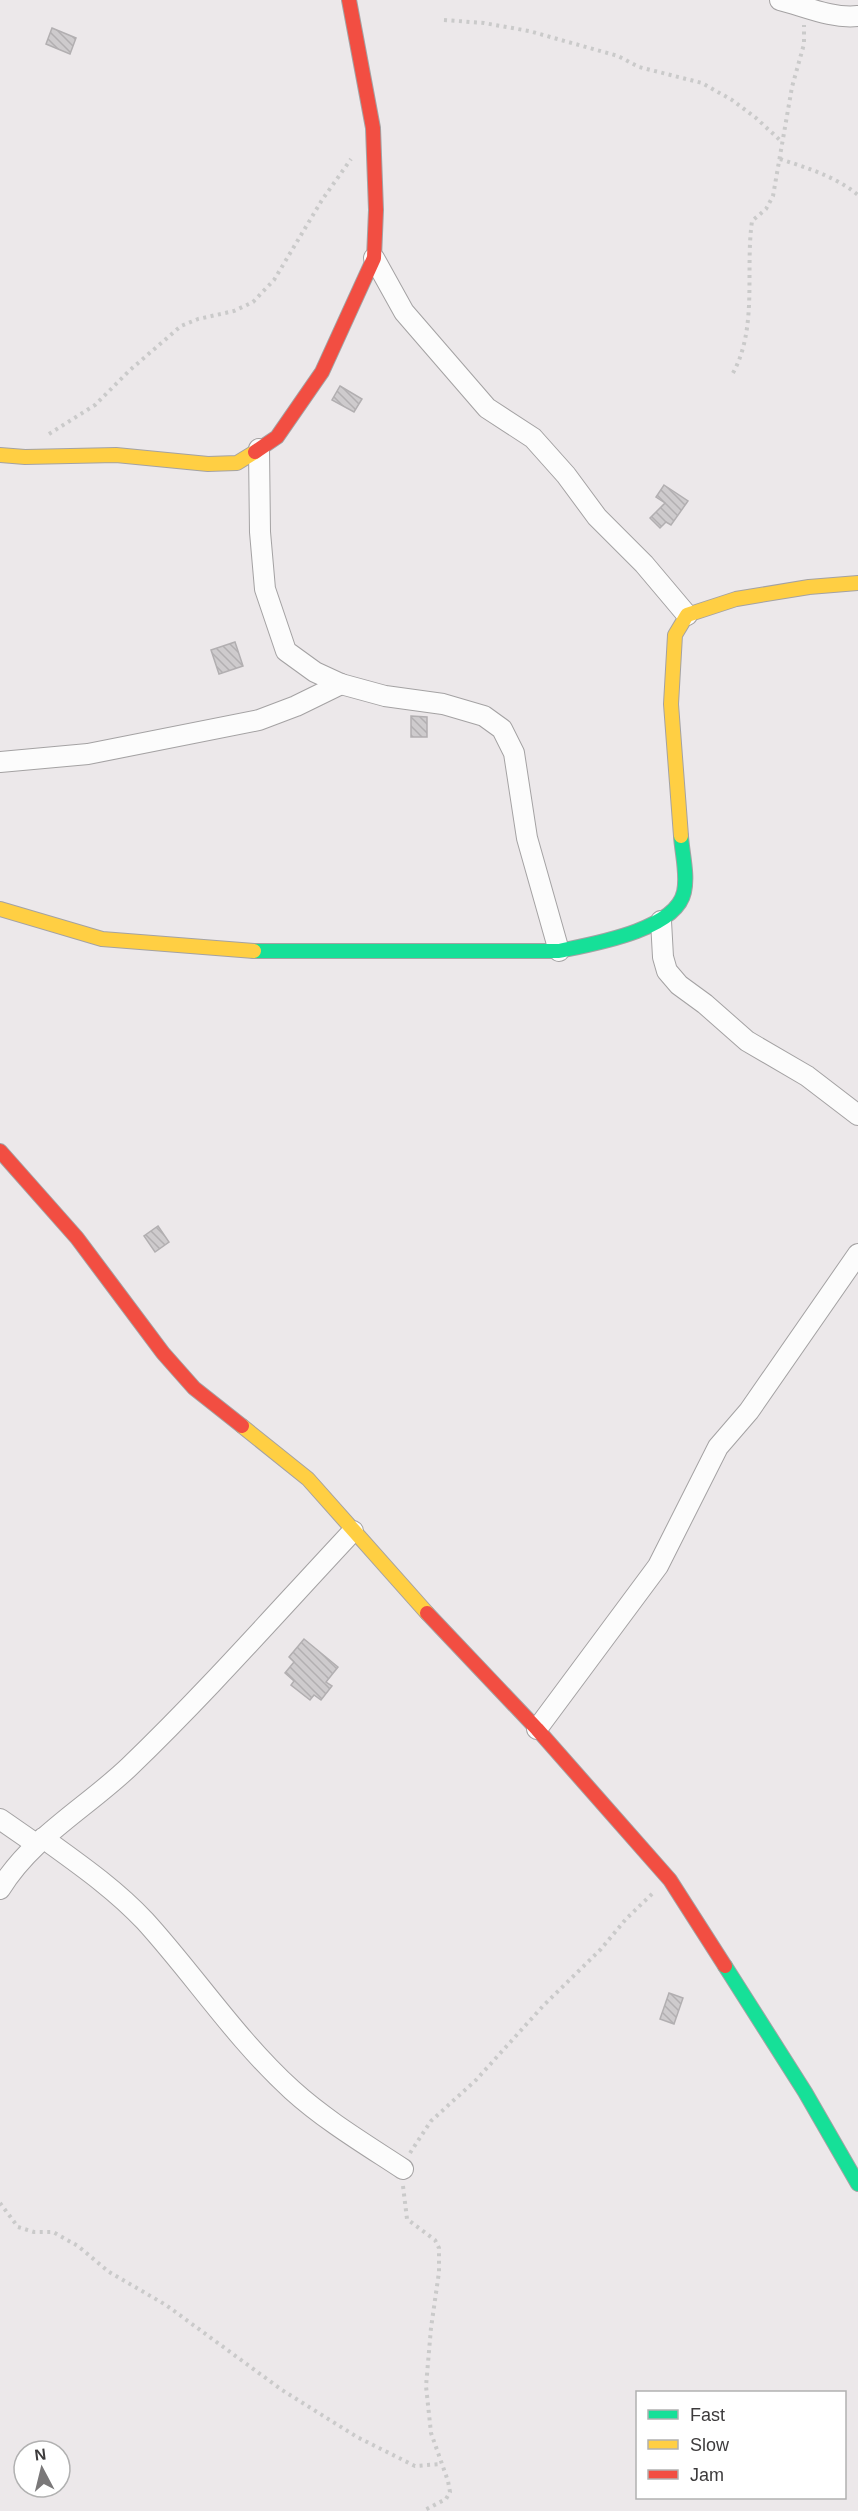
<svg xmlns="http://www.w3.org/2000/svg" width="858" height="2511" viewBox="0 0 858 2511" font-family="Helvetica,sans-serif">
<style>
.building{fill:url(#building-back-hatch);stroke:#b2afb1;stroke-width:1.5}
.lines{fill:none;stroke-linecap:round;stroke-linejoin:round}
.street-casing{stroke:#a4a2a3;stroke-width:22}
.fast-casing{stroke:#a4a2a3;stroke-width:16}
.slow-casing{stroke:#a4a2a3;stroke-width:16}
.jam-casing{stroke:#a4a2a3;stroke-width:16}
.path{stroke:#cacaca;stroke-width:4;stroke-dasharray:3 4.5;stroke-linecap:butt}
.street{stroke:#fcfcfc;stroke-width:20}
.fast{stroke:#16e098;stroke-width:14}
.slow{stroke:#ffcf43;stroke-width:14}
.jam{stroke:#f24e42;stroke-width:14}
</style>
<defs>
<pattern id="building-back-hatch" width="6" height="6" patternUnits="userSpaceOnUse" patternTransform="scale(1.5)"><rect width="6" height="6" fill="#cecbcd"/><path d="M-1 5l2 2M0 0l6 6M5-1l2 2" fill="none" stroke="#b2afb1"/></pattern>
</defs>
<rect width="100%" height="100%" fill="#ece8ea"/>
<!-- building -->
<g class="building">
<polygon points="52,28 76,38 70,54 46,44"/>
<polygon points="340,386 362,399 354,412 332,400"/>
<polygon points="664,485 688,501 671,525 666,522 660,528 650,518 665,503 656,497"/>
<polygon points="235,642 243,666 219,674 211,650"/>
<polygon points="411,716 427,717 427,737 411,737"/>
<polygon points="158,1226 169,1242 155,1252 144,1236"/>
<polygon points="304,1639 338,1667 326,1682 332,1686 321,1700 314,1695 310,1700 291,1685 294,1681 285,1673 294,1662 289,1657"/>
<polygon points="669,1993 683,1998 674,2024 660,2019"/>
</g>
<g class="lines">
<defs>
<g id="street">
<path d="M780 0C804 6 832 19 858 16"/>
<polyline points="374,258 404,312 487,408 533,438 566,475 597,517 644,564 687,615"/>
<polyline points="259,449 260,532 265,589 286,651 315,672 341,684 385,696 443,704 484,716 502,729 514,753 527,838 559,951"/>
<polyline points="0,762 88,754 259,720 296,706 341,684"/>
<polyline points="661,921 663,957 667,971 679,985 705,1004 747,1041 807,1076 858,1115"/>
<polyline points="537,1729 658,1566 718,1447 749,1411 858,1254"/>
<polyline points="0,1819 36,1844"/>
<path d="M43 1838C79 1864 115 1889 145 1921 195 1976 236 2039 292 2090 325 2120 365 2144 403 2169"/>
<path d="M0 1889C32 1837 86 1808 129 1767 207 1692 279 1610 353 1531"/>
</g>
<g id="fast">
<path d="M254 951H559C593 944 676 930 684 892 688 875 682 853 681 836"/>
<polyline points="725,1966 805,2092 858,2184"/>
</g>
<g id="slow">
<polyline points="0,455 25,457 116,455 208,464 237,463 255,452"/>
<polyline points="681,836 671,704 675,635 687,615 736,599 809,587 858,583"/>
<polyline points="0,909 102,939 254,951"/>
<polyline points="242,1426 308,1479 427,1613"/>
</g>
<g id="jam">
<polyline points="255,452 277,437 322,372 374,258 376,210 373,128 349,0"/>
<polyline points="0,1151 77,1238 163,1353 194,1388 242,1426"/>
<polyline points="427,1613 537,1729 670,1880 725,1966"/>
</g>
</defs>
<!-- street casing -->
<use href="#street" class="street-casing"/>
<!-- fast casing -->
<use href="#fast" class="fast-casing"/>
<!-- slow casing -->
<use href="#slow" class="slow-casing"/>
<!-- jam casing -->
<use href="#jam" class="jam-casing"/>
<!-- path -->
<g class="path">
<polyline points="444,20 484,23 529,31 618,56 639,67 702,83 732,100 756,118 782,142"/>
<path d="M780 159C807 168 835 176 858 195"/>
<path d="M733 373C758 327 745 271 752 221L766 209 773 196 792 87 804 44V25"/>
<polyline points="49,434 95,405 130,370 181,326 198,319 234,311 253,302 274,280 322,200 351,159"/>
<polyline points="410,2153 431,2121 476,2080 543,2006 601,1949 626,1919 654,1892"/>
<polyline points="403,2186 407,2219 435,2240 439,2248 439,2272 431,2328 426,2386 431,2433 448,2481 450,2492 446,2499 423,2511"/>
<polyline points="0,2203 18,2227 34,2232 53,2232 78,2246 109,2272 166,2305 282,2390 357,2437 415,2466 441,2464"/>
</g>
<!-- street -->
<use href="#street" class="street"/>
<!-- fast -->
<use href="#fast" class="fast"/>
<!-- slow -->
<use href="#slow" class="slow"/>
<!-- jam -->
<use href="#jam" class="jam"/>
</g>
<!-- legend -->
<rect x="636" y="2391" width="210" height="108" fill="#ffffff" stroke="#b1b1b1" stroke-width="1.5"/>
<rect x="648" y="2410" width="30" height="9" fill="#16e098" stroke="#b1b1b1" stroke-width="1.5"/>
<text x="690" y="2421" font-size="18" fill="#3d3b3c">Fast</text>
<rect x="648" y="2440" width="30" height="9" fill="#ffcf43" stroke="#b1b1b1" stroke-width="1.5"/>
<text x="690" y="2451" font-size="18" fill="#3d3b3c">Slow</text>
<rect x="648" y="2470" width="30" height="9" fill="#f24e42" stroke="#b1b1b1" stroke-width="1.5"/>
<text x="690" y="2481" font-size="18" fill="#3d3b3c">Jam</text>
<!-- north arrow -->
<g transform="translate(42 2469) rotate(353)"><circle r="28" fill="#ffffff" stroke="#b1b1b1" stroke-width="1.5"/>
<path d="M0-4.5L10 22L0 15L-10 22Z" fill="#7a7879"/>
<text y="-9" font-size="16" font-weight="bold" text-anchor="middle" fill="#3d3b3c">N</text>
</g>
</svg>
